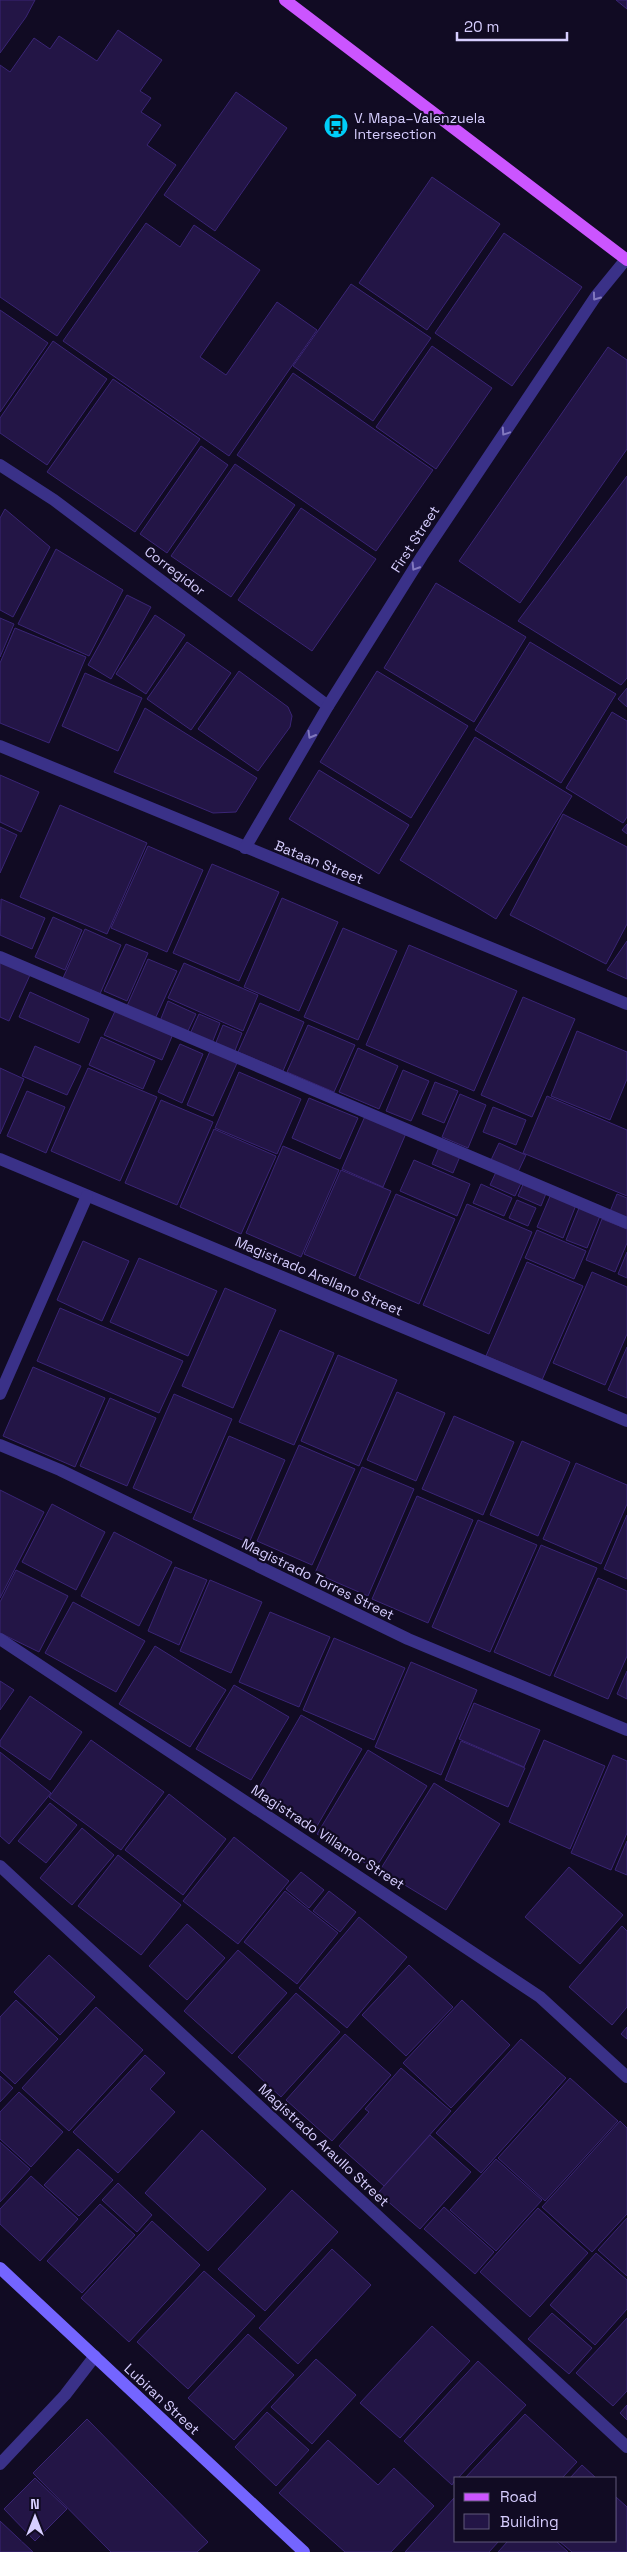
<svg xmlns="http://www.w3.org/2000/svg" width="627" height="2552" viewBox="0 0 627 2552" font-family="'Space Grotesk',sans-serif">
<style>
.building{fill:#231546;stroke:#3a2575}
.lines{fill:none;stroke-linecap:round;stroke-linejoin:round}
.lane{stroke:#3a3188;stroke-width:12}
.street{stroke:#3a3188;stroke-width:12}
.secondary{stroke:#7465ff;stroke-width:12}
.primary{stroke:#cb55ff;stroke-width:12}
.oneway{stroke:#8178be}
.labels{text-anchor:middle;stroke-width:4.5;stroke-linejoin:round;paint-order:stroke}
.poi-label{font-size:14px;fill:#d7ceff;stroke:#110b23;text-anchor:start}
.street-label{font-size:14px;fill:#d7ceff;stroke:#110b23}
</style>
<rect width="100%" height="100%" fill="#110b23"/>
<!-- building -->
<g class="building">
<polygon points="0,0 35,0 26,17 0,53"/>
<polygon points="616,0 627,0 627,9"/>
<polygon points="118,30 162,60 140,91 151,98 141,112 161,125 147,145 176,165 57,336 0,297 0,65 10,72 34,38 50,49 59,36 97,61"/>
<polygon points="236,92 287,128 215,231 164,195"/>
<polygon points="432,177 500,224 427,330 359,283"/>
<polygon points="146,223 180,247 194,225 260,270 200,357 226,375 277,302 317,330 229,456 63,341"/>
<polygon points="504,233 582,287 512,386 435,333"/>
<polygon points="351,284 431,338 373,421 293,366"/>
<polygon points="0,310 48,343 0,412"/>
<polygon points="53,341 107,379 47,465 0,433 0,418"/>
<polygon points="432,346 492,388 436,469 376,427"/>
<polygon points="608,347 627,360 627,449 520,603 459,561"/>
<polygon points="293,373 433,470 376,551 237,455"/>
<polygon points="113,379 200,439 135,532 47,472"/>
<polygon points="201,446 228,465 167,553 140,534"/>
<polygon points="235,464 295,505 231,597 171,556"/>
<polygon points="627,476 627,678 621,685 518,621"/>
<polygon points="301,508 376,559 312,651 238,600"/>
<polygon points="5,509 50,547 13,617 0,610 0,518"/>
<polygon points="56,549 123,590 89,656 18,624"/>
<polygon points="436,583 526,637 474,722 384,668"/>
<polygon points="127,595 151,607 111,679 88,665"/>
<polygon points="155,615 185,635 146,694 116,674"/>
<polygon points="0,618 14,624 0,657"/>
<polygon points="15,628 86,657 49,743 0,723 0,663"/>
<polygon points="187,642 231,673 191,730 147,699"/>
<polygon points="530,642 616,694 561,783 475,730"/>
<polygon points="239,671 288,707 292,716 290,727 258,771 198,729"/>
<polygon points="377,671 468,726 411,818 320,762"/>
<polygon points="85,673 142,698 118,751 62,726"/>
<polygon points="627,688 627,707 618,699"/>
<polygon points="145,708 257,778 236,812 213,813 114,772"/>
<polygon points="612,712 627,721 627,817 623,823 566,788"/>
<polygon points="475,737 572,796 496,919 400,860"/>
<polygon points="319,770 409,825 379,874 289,819"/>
<polygon points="0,775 39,792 21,832 0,822"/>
<polygon points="60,805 147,843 107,934 20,897"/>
<polygon points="563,814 627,847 627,924 606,964 510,915"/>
<polygon points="627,824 627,834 622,830"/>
<polygon points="0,827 17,835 0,873"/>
<polygon points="148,846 203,870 167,952 111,928"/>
<polygon points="212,864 279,892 239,981 173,953"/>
<polygon points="282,898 338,922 299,1011 244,987"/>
<polygon points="1,899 45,918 32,949 0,935"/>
<polygon points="53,917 82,930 65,970 35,957"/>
<polygon points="343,928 397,951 358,1040 304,1017"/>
<polygon points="85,929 121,945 100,994 63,978"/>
<polygon points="627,941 627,979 607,970"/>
<polygon points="126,944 148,953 127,1001 104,991"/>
<polygon points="409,945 517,991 474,1091 366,1045"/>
<polygon points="148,959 177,971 155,1019 127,1006"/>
<polygon points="0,962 30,975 9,1021 0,1017"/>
<polygon points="184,963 258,995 243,1031 168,998"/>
<polygon points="30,992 89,1019 79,1043 19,1017"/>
<polygon points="523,997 575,1019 532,1117 481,1095"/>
<polygon points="168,1001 196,1014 187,1033 160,1021"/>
<polygon points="260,1003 304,1022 283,1071 238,1052"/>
<polygon points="116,1009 173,1034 162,1060 104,1035"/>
<polygon points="199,1014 220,1023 212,1043 190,1034"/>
<polygon points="223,1025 242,1033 234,1053 215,1045"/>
<polygon points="308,1025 355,1045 334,1092 287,1072"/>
<polygon points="577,1031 627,1052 627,1079 610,1120 551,1096"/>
<polygon points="101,1037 155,1061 143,1089 89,1065"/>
<polygon points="180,1044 203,1054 182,1103 158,1092"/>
<polygon points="35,1046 81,1066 67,1095 22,1076"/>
<polygon points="358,1048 398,1066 379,1109 339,1092"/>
<polygon points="210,1051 237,1063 213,1116 187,1105"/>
<polygon points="0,1068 24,1079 0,1134"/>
<polygon points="88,1068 157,1097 120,1181 51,1151"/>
<polygon points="403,1070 429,1081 411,1121 386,1111"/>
<polygon points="239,1072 301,1099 277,1154 215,1128"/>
<polygon points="435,1082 458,1091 444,1123 422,1114"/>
<polygon points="27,1091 65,1107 46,1153 7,1136"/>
<polygon points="460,1094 486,1105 468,1148 442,1137"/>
<polygon points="547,1096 627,1130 627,1196 523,1153"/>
<polygon points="309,1098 358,1118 340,1159 292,1138"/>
<polygon points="161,1100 213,1122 177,1205 125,1183"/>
<polygon points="493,1107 526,1120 516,1145 483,1132"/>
<polygon points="366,1114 407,1131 383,1187 342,1169"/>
<polygon points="214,1129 276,1156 241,1234 180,1207"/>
<polygon points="499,1143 526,1155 518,1172 491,1160"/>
<polygon points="440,1145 461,1154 453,1173 432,1164"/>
<polygon points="283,1146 339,1170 301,1257 246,1233"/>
<polygon points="414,1160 470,1184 457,1216 400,1191"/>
<polygon points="341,1170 391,1191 355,1276 304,1254"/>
<polygon points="497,1170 522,1181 515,1196 490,1185"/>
<polygon points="524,1182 547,1191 541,1206 518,1196"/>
<polygon points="481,1184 512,1198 504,1216 473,1203"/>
<polygon points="396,1194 455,1219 419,1304 359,1278"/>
<polygon points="551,1194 576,1205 563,1238 537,1227"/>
<polygon points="617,1194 627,1198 627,1222 609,1214"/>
<polygon points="517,1200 536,1208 528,1226 509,1218"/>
<polygon points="467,1204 532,1232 489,1334 423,1305"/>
<polygon points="579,1208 600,1216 587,1248 566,1240"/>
<polygon points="602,1219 627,1229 627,1243 615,1272 586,1260"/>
<polygon points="537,1230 586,1251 574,1279 525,1258"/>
<polygon points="83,1241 129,1261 102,1321 57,1300"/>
<polygon points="627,1252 627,1278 618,1274"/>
<polygon points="139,1258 217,1291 188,1356 110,1322"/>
<polygon points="527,1262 583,1286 542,1380 486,1356"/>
<polygon points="592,1272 627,1287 627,1334 605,1385 553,1363"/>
<polygon points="225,1288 276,1310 233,1408 182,1386"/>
<polygon points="60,1308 183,1361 159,1413 37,1361"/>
<polygon points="280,1330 334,1353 294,1445 239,1422"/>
<polygon points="627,1347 627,1398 608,1390"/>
<polygon points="338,1355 397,1380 359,1466 301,1441"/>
<polygon points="33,1367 105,1398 75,1467 3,1436"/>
<polygon points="397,1392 445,1413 416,1481 367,1460"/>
<polygon points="174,1394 232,1419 191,1513 133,1488"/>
<polygon points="110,1398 156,1418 127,1486 80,1466"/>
<polygon points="454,1416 514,1442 483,1515 422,1489"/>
<polygon points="229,1436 285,1460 249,1543 193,1519"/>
<polygon points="522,1441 570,1462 538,1536 490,1515"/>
<polygon points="299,1445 355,1469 312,1565 257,1541"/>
<polygon points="576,1463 627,1485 627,1504 601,1564 543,1539"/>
<polygon points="362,1467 414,1489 368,1596 315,1573"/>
<polygon points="0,1490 44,1512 0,1598"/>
<polygon points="417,1496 473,1520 428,1623 372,1599"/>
<polygon points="52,1504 105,1532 76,1590 22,1562"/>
<polygon points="627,1515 627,1579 604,1569"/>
<polygon points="478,1520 537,1545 490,1652 432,1627"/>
<polygon points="114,1532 172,1562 139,1626 81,1596"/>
<polygon points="541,1545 597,1568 550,1676 494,1652"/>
<polygon points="175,1567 207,1580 179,1645 148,1631"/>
<polygon points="16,1570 68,1596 39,1652 0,1633 0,1602"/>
<polygon points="598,1578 627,1591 627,1656 608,1699 554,1676"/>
<polygon points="210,1580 262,1602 231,1673 180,1651"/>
<polygon points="73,1602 145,1641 116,1692 45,1653"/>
<polygon points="270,1612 330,1637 299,1707 239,1682"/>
<polygon points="334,1638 405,1668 374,1740 303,1710"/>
<polygon points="155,1646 226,1690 190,1747 119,1704"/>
<polygon points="411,1662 477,1690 441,1775 375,1747"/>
<polygon points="627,1671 627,1699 617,1694"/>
<polygon points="0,1681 14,1690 0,1710"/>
<polygon points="234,1685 289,1717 251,1780 196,1749"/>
<polygon points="30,1696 82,1732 50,1780 0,1746 0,1741"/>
<polygon points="474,1703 540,1730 524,1767 459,1739"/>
<polygon points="301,1715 362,1749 317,1826 257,1791"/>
<polygon points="91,1740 164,1792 121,1850 49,1797"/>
<polygon points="544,1740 605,1766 570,1849 509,1822"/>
<polygon points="461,1741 525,1768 508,1807 445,1780"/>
<polygon points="368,1750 427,1786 375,1869 317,1834"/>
<polygon points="0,1752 51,1793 9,1844 0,1836"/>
<polygon points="613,1755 627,1761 627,1833 611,1870 571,1853"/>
<polygon points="434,1783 500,1824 446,1910 380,1870"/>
<polygon points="169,1794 226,1839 183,1895 125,1850"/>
<polygon points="50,1803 77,1825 46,1863 18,1841"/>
<polygon points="82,1828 114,1855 72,1905 40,1878"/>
<polygon points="234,1837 289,1881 238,1944 183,1901"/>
<polygon points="627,1841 627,1875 615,1870"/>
<polygon points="118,1855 181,1905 141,1955 78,1906"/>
<polygon points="569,1867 623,1915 580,1964 525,1917"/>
<polygon points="301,1872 324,1890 309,1908 286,1889"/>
<polygon points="285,1891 338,1933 297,1984 244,1942"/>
<polygon points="329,1891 356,1912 340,1932 313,1911"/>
<polygon points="359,1917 407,1957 347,2028 299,1988"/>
<polygon points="187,1924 225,1958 187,2000 149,1966"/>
<polygon points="622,1926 627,1931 627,2007 612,2025 569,1987"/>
<polygon points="238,1950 287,1993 232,2054 184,2011"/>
<polygon points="49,1955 95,1997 60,2035 14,1992"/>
<polygon points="409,1965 453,2007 406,2056 362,2015"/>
<polygon points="296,1993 340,2032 281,2097 238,2057"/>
<polygon points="16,2000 58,2039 15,2084 0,2070 0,2017"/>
<polygon points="462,2000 510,2045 451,2108 403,2063"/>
<polygon points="96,2007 143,2050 69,2131 22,2088"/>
<polygon points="627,2027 627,2039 621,2034"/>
<polygon points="345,2034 391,2075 332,2141 286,2100"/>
<polygon points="521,2039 566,2078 481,2173 436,2133"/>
<polygon points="145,2055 165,2073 150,2089 175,2112 118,2173 73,2132"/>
<polygon points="401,2068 451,2111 384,2186 339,2146 369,2112 365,2109"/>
<polygon points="0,2076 13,2088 0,2102"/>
<polygon points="570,2078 618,2121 545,2201 498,2158"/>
<polygon points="19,2092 63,2132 31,2167 0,2139 0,2112"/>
<polygon points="620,2121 627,2128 627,2214 592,2252 542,2207"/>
<polygon points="202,2130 266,2189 208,2251 145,2193"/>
<polygon points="430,2135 471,2172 420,2229 378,2193"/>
<polygon points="0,2142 30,2169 0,2202"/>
<polygon points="78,2149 113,2180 79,2216 44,2185"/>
<polygon points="496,2159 542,2200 496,2251 450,2210"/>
<polygon points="31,2176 78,2219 40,2261 0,2224 0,2209"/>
<polygon points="118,2183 152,2215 137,2232 102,2200"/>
<polygon points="292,2190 338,2232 265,2311 218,2269"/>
<polygon points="100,2204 135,2235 82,2293 47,2261"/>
<polygon points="444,2207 494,2252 475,2274 424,2229"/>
<polygon points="538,2208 588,2253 530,2317 480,2272"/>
<polygon points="627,2218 627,2276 598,2250"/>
<polygon points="152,2221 200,2265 129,2342 81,2298"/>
<polygon points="332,2249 371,2285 298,2364 259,2328"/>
<polygon points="596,2253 627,2280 627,2309 595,2345 550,2305"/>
<polygon points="204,2271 255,2316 188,2389 137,2342"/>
<polygon points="552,2313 592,2348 569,2374 528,2339"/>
<polygon points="627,2318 627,2391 613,2406 576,2373"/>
<polygon points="432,2326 470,2361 400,2438 360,2403"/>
<polygon points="248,2334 294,2375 234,2440 188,2398"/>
<polygon points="316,2359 356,2395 312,2444 271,2407"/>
<polygon points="478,2361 526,2405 458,2478 456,2478 452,2485 404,2441"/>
<polygon points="627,2405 627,2420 620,2413"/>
<polygon points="267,2412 309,2450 276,2486 235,2447"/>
<polygon points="525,2414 577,2462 562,2478 465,2478"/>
<polygon points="87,2419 208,2542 197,2552 111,2552 33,2473"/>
<polygon points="328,2440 378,2485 394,2468 434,2506 391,2552 345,2552 279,2493"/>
<polygon points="582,2465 596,2478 570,2478"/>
<polygon points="35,2478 67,2509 35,2541 4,2509"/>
<polygon points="616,2497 627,2507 627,2552 572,2552 559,2541 616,2541"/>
<polygon points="454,2498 456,2541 499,2541 489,2552 405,2552"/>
<polygon points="0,2521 33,2552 0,2552"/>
<polygon points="508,2541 556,2541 568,2552 498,2552"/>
</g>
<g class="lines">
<!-- lane -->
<polyline class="lane" points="0,2464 65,2395 95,2356"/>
<!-- street -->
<g class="street">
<polyline points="0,465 54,500 328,706"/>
<polyline points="0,746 627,1004"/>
<polyline points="245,848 328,706 422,556 596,296 627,258"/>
<polyline points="0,957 627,1223"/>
<polyline points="0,1159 627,1421"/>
<polyline points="0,1394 87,1196"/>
<polyline points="0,1445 60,1470 408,1639 627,1730"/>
<polyline points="0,1639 540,1997 627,2077"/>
<polyline points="0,1866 627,2447"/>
</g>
<!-- secondary -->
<polyline class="secondary" points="0,2268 304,2552"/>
<!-- primary -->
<polyline class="primary" points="285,0 627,260"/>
</g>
<!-- one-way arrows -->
<defs><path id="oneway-chevron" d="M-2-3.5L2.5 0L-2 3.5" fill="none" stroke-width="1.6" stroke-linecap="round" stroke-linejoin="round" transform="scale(1.25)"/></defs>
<g class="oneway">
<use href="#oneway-chevron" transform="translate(596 297) rotate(126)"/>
<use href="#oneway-chevron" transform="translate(505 432) rotate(124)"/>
<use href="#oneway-chevron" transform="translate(415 567) rotate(122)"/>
<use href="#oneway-chevron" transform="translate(311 735) rotate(120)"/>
</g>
<!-- icons -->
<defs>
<symbol id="bus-disc" viewBox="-11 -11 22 22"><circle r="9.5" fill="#00cef9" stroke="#110b23"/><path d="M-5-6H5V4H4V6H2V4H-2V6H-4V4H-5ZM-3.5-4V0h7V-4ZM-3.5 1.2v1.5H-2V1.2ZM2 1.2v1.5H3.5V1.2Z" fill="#111"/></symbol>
</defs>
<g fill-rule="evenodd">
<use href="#bus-disc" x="322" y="112" width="28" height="28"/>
</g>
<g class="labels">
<!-- poi labels -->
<g class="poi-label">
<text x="354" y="123">V. Mapa–Valenzuela<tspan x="354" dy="16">Intersection</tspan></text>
</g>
<!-- street labels -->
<g class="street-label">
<text transform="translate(415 539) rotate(-57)" y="5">First Street</text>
<text transform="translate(175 571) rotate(37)" y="5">Corregidor</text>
<text transform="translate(319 862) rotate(22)" y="5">Bataan Street</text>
<text transform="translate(319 1276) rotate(23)" y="5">Magistrado Arellano Street</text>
<text transform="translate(318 1579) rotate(26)" y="5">Magistrado Torres Street</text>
<text transform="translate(328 1837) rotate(33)" y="5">Magistrado Villamor Street</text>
<text transform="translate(324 2145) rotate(43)" y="5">Magistrado Araullo Street</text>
<text transform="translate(162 2399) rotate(43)" y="5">Lubiran Street</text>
</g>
</g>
<!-- legend -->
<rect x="454" y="2477" width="162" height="65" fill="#110b23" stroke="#60597b"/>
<rect x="464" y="2493" width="25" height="8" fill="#cb55ff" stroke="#60597b"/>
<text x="500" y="2502" font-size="15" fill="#d7ceff">Road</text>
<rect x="464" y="2514" width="25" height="15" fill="#231546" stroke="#60597b"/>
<text x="500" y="2527" font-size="15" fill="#d7ceff">Building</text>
<!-- north arrow -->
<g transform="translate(35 2517)" stroke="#110b23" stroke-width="4" paint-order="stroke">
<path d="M0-4L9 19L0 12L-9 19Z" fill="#d7ceff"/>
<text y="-8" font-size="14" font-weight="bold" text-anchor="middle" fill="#d7ceff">N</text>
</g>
<!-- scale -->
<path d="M457 32v8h110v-8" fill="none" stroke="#d7ceff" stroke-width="2.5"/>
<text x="464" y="32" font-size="15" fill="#d7ceff" stroke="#110b23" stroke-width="4" paint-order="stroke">20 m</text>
</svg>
